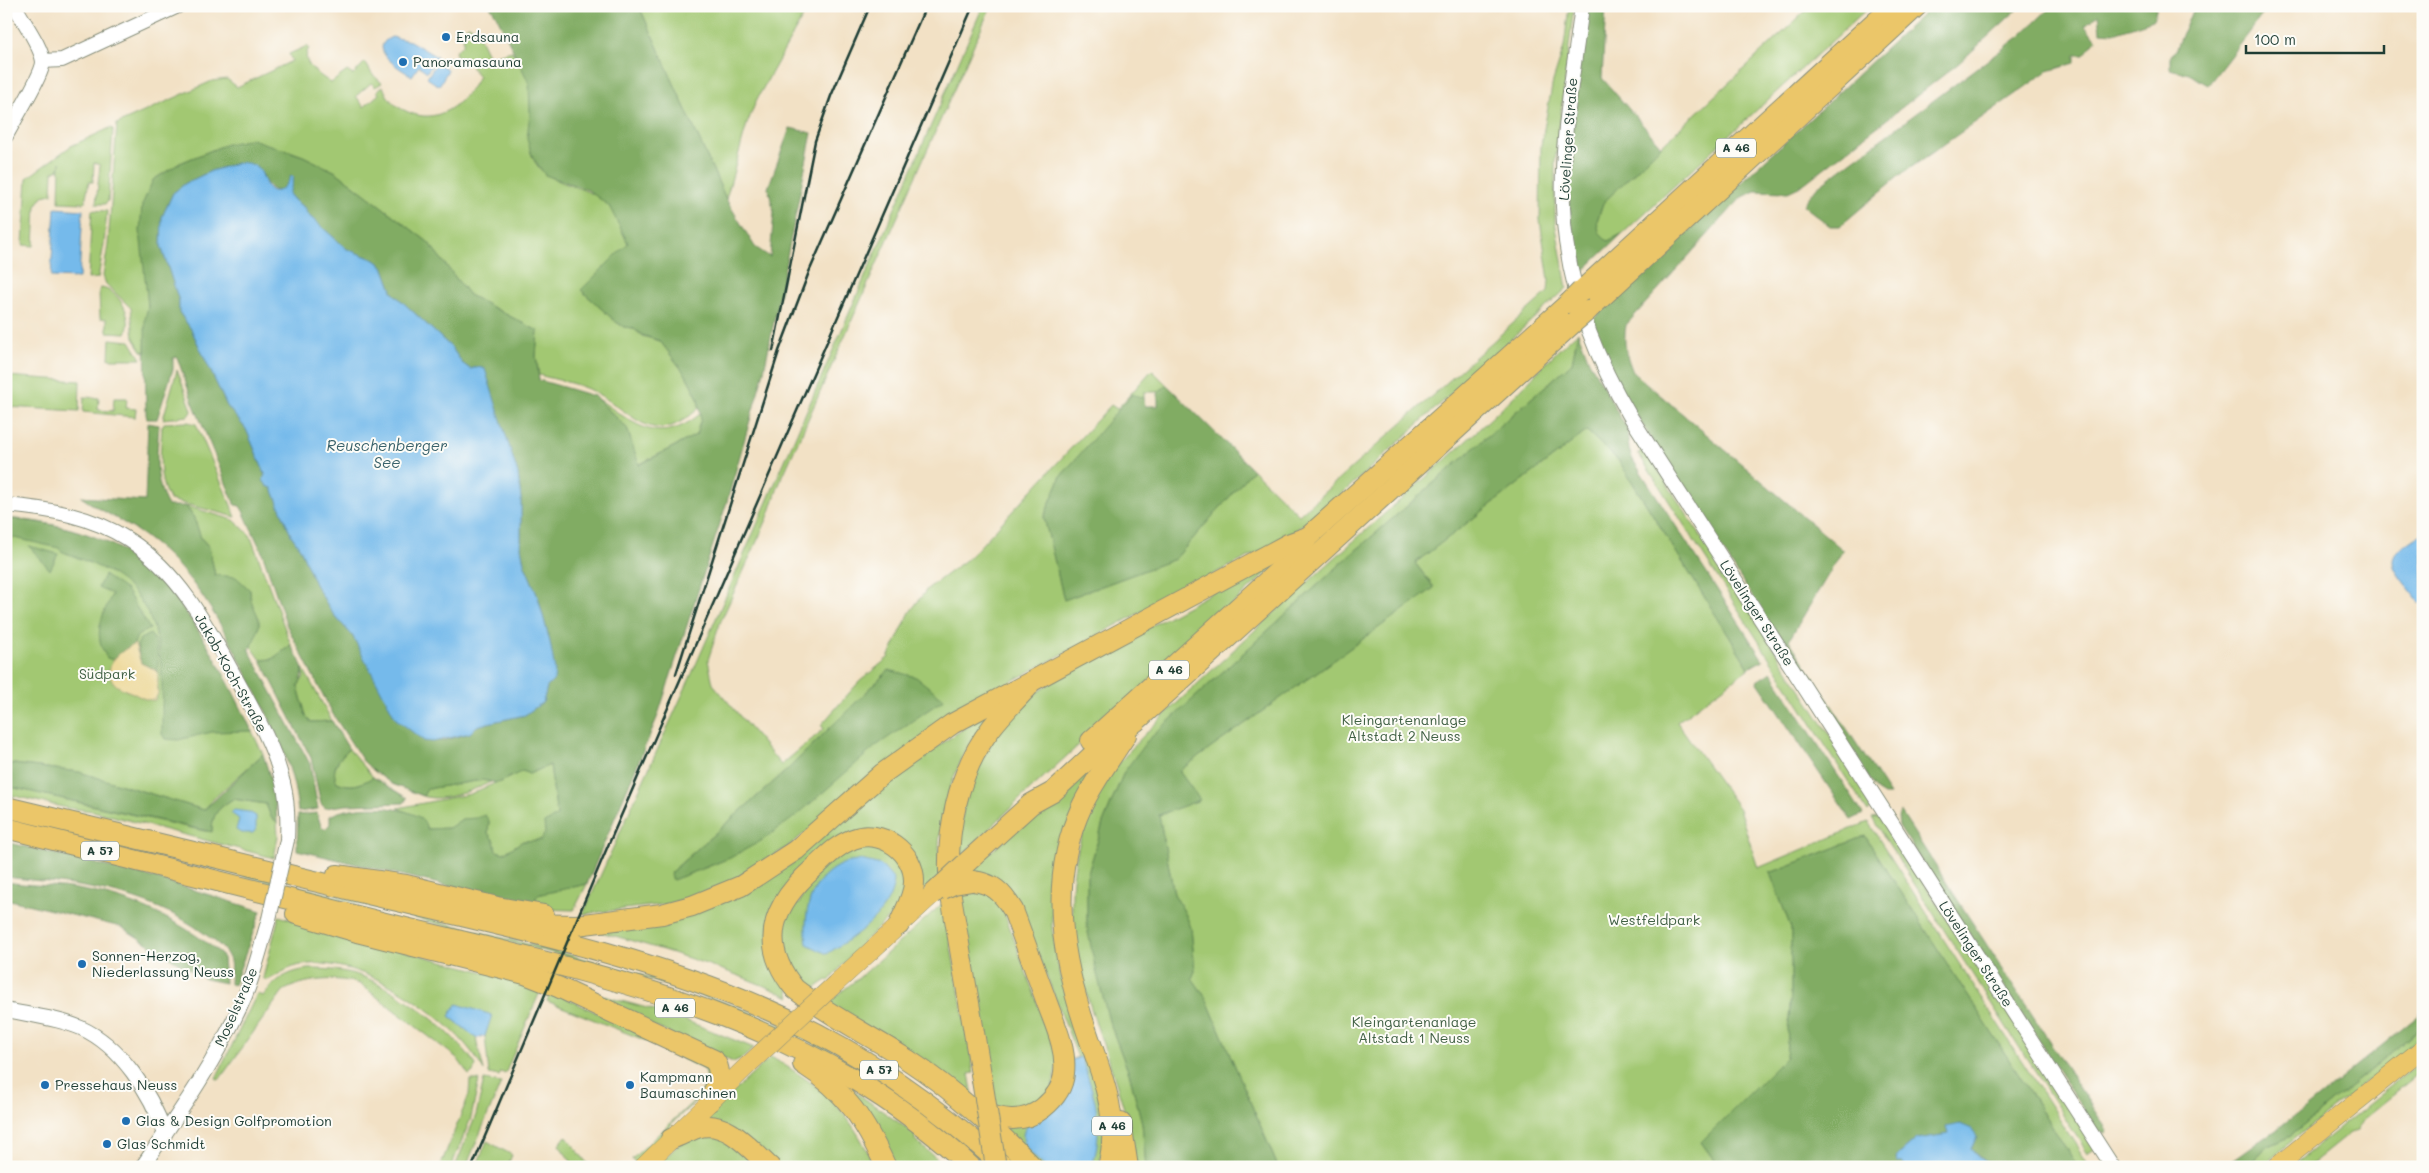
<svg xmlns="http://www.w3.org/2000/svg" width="2429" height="1173" viewBox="0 0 2429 1173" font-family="Mali,sans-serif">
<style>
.green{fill:#a2c872;stroke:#608253;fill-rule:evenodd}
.forest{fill:#81ac64;stroke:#50744c;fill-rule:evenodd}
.sand{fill:#eeda9e;stroke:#868c69}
.water{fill:#75baeb;stroke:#4a7c90}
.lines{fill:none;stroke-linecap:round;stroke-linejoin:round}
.minor-casing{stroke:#888f7c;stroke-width:16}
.major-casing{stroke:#888f7c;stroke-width:19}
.highway-casing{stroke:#888f7c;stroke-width:22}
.minor{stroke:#fff;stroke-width:14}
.major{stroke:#ebc669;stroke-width:18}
.highway{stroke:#ebc669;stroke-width:20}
.rail{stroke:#1f3d34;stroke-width:2.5}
.minor-bridge-casing{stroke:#888f7c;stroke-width:16;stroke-linecap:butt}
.major-bridge-casing{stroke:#888f7c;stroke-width:19;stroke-linecap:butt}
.highway-bridge-casing{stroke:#888f7c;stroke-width:22;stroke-linecap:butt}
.minor-bridge{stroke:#fff;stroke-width:14}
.major-bridge{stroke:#ebc669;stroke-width:18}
.highway-bridge{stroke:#ebc669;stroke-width:20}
.poi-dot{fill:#1f6fb2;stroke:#fdfcf7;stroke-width:2}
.labels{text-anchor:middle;stroke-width:4;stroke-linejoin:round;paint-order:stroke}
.shield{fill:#fdfcf7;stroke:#62766e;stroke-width:1}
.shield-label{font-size:12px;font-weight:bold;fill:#1f3d34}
.poi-label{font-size:14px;fill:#1f3d34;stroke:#fdfcf7;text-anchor:start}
.street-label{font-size:14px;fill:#1f3d34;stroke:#fdfcf7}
.park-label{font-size:14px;fill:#406044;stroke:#fdfcf7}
.water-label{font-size:15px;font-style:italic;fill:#39626b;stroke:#fdfcf7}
</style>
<rect width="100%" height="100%" fill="#fdfcf7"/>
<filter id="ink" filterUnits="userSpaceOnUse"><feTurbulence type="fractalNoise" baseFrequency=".02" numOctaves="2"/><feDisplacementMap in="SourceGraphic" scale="10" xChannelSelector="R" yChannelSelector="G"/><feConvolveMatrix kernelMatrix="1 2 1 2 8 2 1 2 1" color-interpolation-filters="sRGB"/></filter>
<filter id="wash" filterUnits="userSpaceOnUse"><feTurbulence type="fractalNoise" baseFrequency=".0096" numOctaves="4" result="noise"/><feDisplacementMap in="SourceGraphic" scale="20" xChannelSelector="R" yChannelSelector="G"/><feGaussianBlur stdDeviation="1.12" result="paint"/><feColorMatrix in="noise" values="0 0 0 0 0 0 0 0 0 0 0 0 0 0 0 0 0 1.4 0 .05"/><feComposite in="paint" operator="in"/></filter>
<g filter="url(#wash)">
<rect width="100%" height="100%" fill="#f2e1c5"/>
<!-- green -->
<g class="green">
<polygon points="639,6 803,6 805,13 757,99 747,124 726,199"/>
<path d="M983 6H991L778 487 769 515 720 623 708 660 713 684 781 765 824 729 821 725 859 682 888 658 910 612 927 589 970 557 1111 405 1117 409 1152 370 1167 385 1158 392H1144V398L1132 395 1061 476 1044 517 1064 600 1175 559 1253 470 1299 515 1548 292 1549 280 1540 220 1541 145 1553 81 1564 47 1569 6H1574L1555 161V222L1567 288 1333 502 1280 542 1197 582 960 709 786 848 729 882 698 895 667 904 583 914 694 669ZM889 670 943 700C921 715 896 729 874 747 806 804 763 853 673 879L671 872 786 771Z"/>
<polygon points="1811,6 1870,6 1622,234 1608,241 1598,232 1597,221 1603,203 1661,146"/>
<path d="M469 25 476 30 489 57 512 51C518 61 525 72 529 82 537 107 522 134 533 158 546 188 587 182 609 206 617 215 622 232 628 243L581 290 616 322 624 327 633 328 642 336 660 341 686 375 698 398 699 408C652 451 637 414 594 392 578 383 556 380 539 375L536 356 538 331 469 295 428 242 336 172 303 156 290 151 227 144 180 163 153 180 147 294C149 313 145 333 145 352L142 351 134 338 131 308 106 284 103 276 108 245 117 124 212 81 227 79 237 87 292 61 289 54 307 46 309 48C299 64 320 75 331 83L347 71 353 75 365 62 372 74 382 83 375 87 371 83 356 96 364 107 379 94 377 91 383 86C387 98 394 106 406 111 438 127 464 103 479 76L471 67 474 63 470 60 466 62 456 55 455 52 463 44 464 28Z"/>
<polygon points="110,128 113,129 108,201 105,204 96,204 100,165 94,163 93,182 89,182 85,201 84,203 59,202 60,162 59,169 53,172 52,194 43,196 36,206 34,246 23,245 27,178 71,146"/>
<polygon points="92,210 107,211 104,244 98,278 88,279"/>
<path d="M101 288C119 290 134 317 126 333L107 332V319L100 318 99 290Z"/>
<path d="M1578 332 1572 363 1346 559 1187 705 1124 772 1103 823 1087 877V927L1109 1021 1130 1076 1142 1123 1146 1167H1136C1125 1073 1069 991 1072 895 1073 854 1087 805 1113 771 1135 742 1163 716 1190 691 1238 645 1288 600 1338 555 1396 503 1455 453 1511 399 1534 377 1554 352 1578 332Z"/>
<polygon points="110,339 130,341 141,359 109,359"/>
<polygon points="177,370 192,410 188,416 163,419"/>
<polygon points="6,376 80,381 79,411 6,407"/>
<path d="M594 396C633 422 657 449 700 414L701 419 696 435 638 465 627 428Z"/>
<polygon points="84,397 99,398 98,410 113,411 114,398 127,398 126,408 136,409 135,417 83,412"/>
<path d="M188 422 196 424 236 517 170 500C156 480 161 450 162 427L164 423Z"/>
<polygon points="1587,431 1619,461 1749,668 1677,722 1739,809 1758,868 1868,822 2090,1167 2078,1167 1865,836 1770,873 1791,928 1791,993 1786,1057 1701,1142 1719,1167 1278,1167 1206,998 1192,978 1195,971 1191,928 1186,915 1174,894 1159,815 1199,800 1179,771 1428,592 1434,587 1415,563"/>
<polygon points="1645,450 1872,800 1872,807 1868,812 1638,453"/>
<polygon points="186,506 234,520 250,535 291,645 272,659 261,660 251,646 259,618 250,603 250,590 215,575 209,547 201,538 194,518"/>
<path d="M6 518C55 522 105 534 144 566 152 572 158 581 165 588 208 636 235 697 263 754L213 799 204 810 79 772 6 763Z"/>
<polygon points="1266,563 1272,568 1021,798 955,862 967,787 1001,726 1032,696 1067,672"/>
<polygon points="303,668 332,721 311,722 306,716 298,686 304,677"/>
<path d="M1005 700C993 716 977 732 967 749 946 788 935 832 940 876L917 896 915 864 859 833 773 917 790 997C724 967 653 946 582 927L705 907Z"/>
<polygon points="1113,744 1055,859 1052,892 1052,928 1058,965 1069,1006 1096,1084 1105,1131 1099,1167 1039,1167 998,1128 1018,1125 1073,1059 1078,1057 1037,951 1017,909 961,876 1038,813"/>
<path d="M349 749 373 777C361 785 351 788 337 782 330 769 339 758 349 749Z"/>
<polygon points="550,765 557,816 541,840 523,841 504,853 496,851 494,841 488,833 489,821 462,819 450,828 427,829 423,820 398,808 470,794 523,771 529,774"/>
<path d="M482 780 491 782C473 790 442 803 423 796L427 789Z"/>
<path d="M6 786 204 831H212C212 814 218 808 233 799L266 804 271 817 277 822 278 836 274 858 93 811 67 808 6 794Z"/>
<polygon points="1880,817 2097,1148 2088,1154 1872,818"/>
<path d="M116 842C238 871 359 901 480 932 583 958 686 983 784 1026 860 1060 928 1113 991 1167H987C902 1084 791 1024 678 988 609 966 539 950 469 932 351 901 233 873 115 845Z"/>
<path d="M862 843 893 851 908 880 899 908 858 947 829 981 827 980 808 993 796 982 779 938 792 904H799C809 873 836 857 862 843Z"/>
<polygon points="587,884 574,910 538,909 510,901"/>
<polygon points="979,888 1000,901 1058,1059 1052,1088 1030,1109 997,1113 958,893"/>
<polygon points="943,903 974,1073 969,1074 974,1102 826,1004 866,972"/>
<path d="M279 916 358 939 542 987 505 1074 501 1072 499 1076 489 1074 485 1036 491 1015 449 1016 476 1038 484 1071C457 1019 368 959 308 964 292 965 283 972 270 979 266 981 266 980 263 978Z"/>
<path d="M308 969C327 969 344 970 361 976 400 990 453 1031 476 1065L473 1072 469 1075 457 1058 360 984C338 976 303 979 283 991L219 1080 216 1078 257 994 263 996C276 979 287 972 308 969Z"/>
<polygon points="560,984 672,1015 754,1048 744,1057 733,1062"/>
<path d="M551 991 709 1066 711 1076 708 1086 699 1098 672 1123 666 1135 635 1163 632 1159 698 1097C705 1087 709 1082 705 1070L649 1042 547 1001Z"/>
<polygon points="2423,1026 2423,1036 2262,1165 2246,1167 2268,1146 2291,1136"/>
<path d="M771 1057C826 1089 848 1109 875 1167H777L701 1122Z"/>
<polygon points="2423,1060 2423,1070 2365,1117 2357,1131 2350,1133 2308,1167 2291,1167"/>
<polygon points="470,1080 479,1080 471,1118 451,1167 440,1167 469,1095"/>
<polygon points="484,1080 501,1083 466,1167 455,1167 476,1115"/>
<polygon points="848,1087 915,1134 915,1140 947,1167 894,1167"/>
<polygon points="720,1135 758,1167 655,1167 686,1138"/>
<polygon points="566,1136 590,1167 575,1167 559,1145"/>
<polygon points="487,1141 512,1155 507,1167 476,1167"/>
</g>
<!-- forest -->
<g class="forest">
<path d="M490 6H639L726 199 755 247 770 257 774 212 768 188 790 128 812 133 764 371 726 505 657 718 587 884 537 895 535 902 510 901 297 850 298 815 317 813 321 826 325 829 330 824V816C350 804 402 804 422 819 424 821 426 826 427 829L449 828 462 819 476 818 485 815 489 821 488 833 494 841 496 851 504 853 523 841 541 840 545 833 544 823 557 816 550 765 529 774 523 771 498 783 482 780 427 789 423 796 392 784 374 771 363 761 334 716 287 626 262 552 243 511 240 506 235 505 192 400 177 357 173 358V369L157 419H147L146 414 145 319 148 306 140 231 142 205 153 180 180 163 227 144 252 139 303 156 336 172 428 242 469 295 538 331 536 356 539 380 594 396 627 428 639 465 696 435 701 419 698 398 686 375 660 341 642 335 633 328 624 327 616 322 581 290 628 243 609 206 588 190 545 175 533 158 527 139 530 112 529 83 496 15ZM241 162 263 175C270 195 282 196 291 176L289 194 295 201 305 208 307 214 347 249 375 260 383 266 393 293 452 348 462 363 470 369 478 367 484 369 518 474 521 499V547L524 563 538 597 550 642 547 687 543 702 525 715 488 723 477 726 470 733 443 741H424L386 698 352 635 333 614 315 584 300 548 291 535 272 488 267 486 265 474 246 429 227 406 191 329 179 312V301L161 246 162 217 173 193 186 183 211 171Z"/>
<polygon points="1585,6 1606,6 1602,78 1661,146 1603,203 1597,221 1599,232 1608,241 1622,234 1577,277 1572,258 1568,162"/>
<path d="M1932 6H2021L1959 63 1801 186 1788 192 1755 191 1741 198 1626 325C1623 342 1626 356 1633 372L1843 550 1789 640 1890 795H1884L1876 790 1617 385 1590 322Z"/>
<polygon points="2052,6 2157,6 2153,20 2114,33 2101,32 2099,14 2085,25 2096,40 2084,55 2075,55 2075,63 2048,71 1899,176 1840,226 1830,226 1803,205 1817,187 2020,36"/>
<polygon points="2194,6 2269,6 2208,85 2189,74 2170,69 2170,55 2176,50"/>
<polygon points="1578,332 1589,361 1627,429 1629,450 1633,460 1763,660 1749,668 1619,461 1587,431 1415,563 1434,588 1179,771 1200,800 1159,815 1174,894 1186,915 1191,928 1195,971 1192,978 1206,998 1278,1167 1146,1167 1142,1123 1130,1076 1109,1021 1095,966 1087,927 1087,877 1103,823 1124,772 1146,742 1346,559 1572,363"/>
<polygon points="1167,385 1253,470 1175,559 1064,600 1044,517 1061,476 1132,394 1144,398 1145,406 1158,406 1158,392"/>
<path d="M148 423 159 425C157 455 153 478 168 506H186L194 518 201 538 209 547 215 575 236 577 250 590C250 605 256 608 259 620 261 629 253 641 249 650L310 764 318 809 298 812C294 765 273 726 252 684 226 633 199 578 152 542 130 524 104 513 81 497L145 501Z"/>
<path d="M6 519C55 522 106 534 145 566 190 604 227 678 252 731L212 732 178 740 165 739 162 734C162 681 168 618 122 581 104 567 82 560 61 551L59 548 6 536Z"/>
<polygon points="29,546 58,554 50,570"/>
<path d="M104 575 126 590 150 629 137 636 134 644 113 660 107 658C92 634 102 617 112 594L98 588Z"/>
<path d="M150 634C159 642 158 662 158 674L156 670 141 663 137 646 140 639Z"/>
<path d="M291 645C300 662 308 669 298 686L306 716 311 722 332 721 349 749C339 758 330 769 337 782 350 788 361 785 373 777L407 798 404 803 346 805 325 808 321 804 311 758 261 660 272 659Z"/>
<polygon points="889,670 916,677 944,699 876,746 796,816 761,841 730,858 673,880 670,873 786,771"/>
<polygon points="1771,672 1863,814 1851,820 1757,681"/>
<path d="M263 754 275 793 277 822 271 817 266 804 233 799C218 808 212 814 212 832L6 786V763L79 772 204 810Z"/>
<polygon points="1900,811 2107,1130 2105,1133 2097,1130 1899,826 1898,818"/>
<polygon points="1865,836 2078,1167 2000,1167 1987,1164 1971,1149 1977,1136 1949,1134 1917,1139 1896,1157 1906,1167 1719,1167 1701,1142 1786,1057 1791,993 1791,928 1770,873"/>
<path d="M6 842 155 878 261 911 234 985 230 984C230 976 232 965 229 958 224 947 213 940 205 934 146 890 76 885 6 877Z"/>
<path d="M6 882C31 886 57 885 82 890 134 899 178 920 219 952L223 958 225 983 205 979 121 927 6 899Z"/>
<polygon points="2423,1012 2423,1026 2291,1136 2268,1146 2246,1167 2223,1167 2300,1112"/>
</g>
<!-- sand -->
<path class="sand" d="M135 644 141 663 156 670 158 674V694L155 700C147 701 140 697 133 693 128 691 119 688 115 684 99 668 120 650 135 644Z"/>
<!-- water -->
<g class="water">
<path d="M392 37 410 41 437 57 427 72 419 66 412 76C401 70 365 48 392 37Z"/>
<polygon points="437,62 448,70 439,86 427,78"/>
<path d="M241 162C248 163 254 164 259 169 263 174 263 178 266 184 274 200 287 186 291 176L294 177 289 194 295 201 305 208 307 214 347 249 375 260 383 266 393 293 452 348 462 363 470 369 478 367 485 369 518 474 521 499V547L524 563 538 597 550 642 555 670 554 680 547 687 543 702 525 715 488 723 477 726 470 733 433 742 424 741 396 719 352 635 333 614 315 584 300 548 291 535 272 488 267 486 263 480 265 474 246 429 227 406 191 329 179 312V301L161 246 162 217 173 193 186 183 211 171Z"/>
<polygon points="55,208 83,210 79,278 51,277"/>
<path d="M2423 533V604L2418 602C2391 562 2377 561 2423 533Z"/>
<polygon points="234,810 249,812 256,816 256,829 253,833 242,833 236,830 239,819 231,813"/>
<path d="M861 860 881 865 894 880C891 915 854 936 827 954L807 944C803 915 809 881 838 866 844 862 854 862 861 860Z"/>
<polygon points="457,1004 492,1015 485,1036 476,1038 449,1016"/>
<path d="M1081 1057C1095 1096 1105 1125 1092 1167H1045C1035 1157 1019 1146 1024 1131L1071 1060Z"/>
<path d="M1960 1124 1972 1129 1977 1136 1971 1149C1981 1162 1986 1162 2000 1167H1906L1903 1163H1897L1896 1157 1917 1139 1948 1134 1946 1127Z"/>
</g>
</g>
<g filter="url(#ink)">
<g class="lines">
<defs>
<g id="minor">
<path d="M1582 6C1573 77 1558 151 1564 223 1570 292 1595 357 1630 416L2113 1167"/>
<polyline points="43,61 62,60 178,6"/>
<path d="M6 136C13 122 43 74 43 62 42 47 22 20 15 6"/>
<path d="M6 505C50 509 92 516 129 540 182 574 211 633 240 686 257 717 275 749 283 783 288 802 288 820 287 840"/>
<path d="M6 1010C30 1015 58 1018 81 1028 121 1046 151 1093 165 1134"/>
<path d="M142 1167C180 1112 218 1058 245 996 255 971 261 945 269 919"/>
</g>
<g id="major">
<polyline points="835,984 932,895"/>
<polyline points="643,1167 748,1065"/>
<polyline points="2276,1167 2423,1048"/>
</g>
<g id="highway">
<polyline points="1581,291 1892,6"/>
<polyline points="1587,311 1917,6"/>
<polyline points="1091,741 1297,554 1308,537 1569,303"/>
<path d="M6 807C134 838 261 868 389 899 523 930 661 960 786 1018 865 1055 939 1108 1003 1166"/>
<path d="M6 828C134 860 261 892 389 924 601 975 805 1013 971 1167"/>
<polyline points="965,864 1031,804 1053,792 1099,749 1135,722 1574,322"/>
<polyline points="337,875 406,885 497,907 544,915"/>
<path d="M972 881C993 883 1002 892 1013 910 1024 940 1035 970 1046 1000 1054 1023 1067 1048 1064 1073 1063 1088 1054 1099 1043 1108 1022 1125 1000 1119 978 1111"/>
<path d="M296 914 357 932 525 974 558 987 714 1060C725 1074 715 1087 710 1101"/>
<polyline points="525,924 577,925 662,914 692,906 741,886 796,850 882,774 952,724 1288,544 1308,537"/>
<path d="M899 925C904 912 914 897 914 882 915 852 881 828 853 839 837 845 826 857 814 868 773 904 757 943 795 989 830 1016 871 1036 908 1060 954 1090 994 1128 1033 1167"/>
<path d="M803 1064C846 1091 865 1121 886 1167"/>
<path d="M982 1080 950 890C945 834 957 772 992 727 1003 713 1016 700 1028 687"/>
<polyline points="1121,1123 1128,1167"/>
<path d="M671 1139C680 1136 688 1131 697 1128 726 1118 751 1150 770 1167"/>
<path d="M1108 1167C1120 1124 1105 1082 1090 1041 1063 965 1046 883 1082 806 1094 781 1111 758 1126 735"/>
</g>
</defs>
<!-- minor casing -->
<use href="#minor" class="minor-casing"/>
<!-- major casing -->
<use href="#major" class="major-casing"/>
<!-- highway casing -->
<use href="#highway" class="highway-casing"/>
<!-- minor -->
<use href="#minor" class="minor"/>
<!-- major -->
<use href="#major" class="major"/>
<!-- highway -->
<use href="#highway" class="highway"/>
<!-- rail -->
<g class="rail">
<polyline points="773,351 815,141 831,96 870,6"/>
<polyline points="676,674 779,351 809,272 926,6"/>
<polyline points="472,1167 607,848 973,6"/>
</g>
<defs>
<polyline id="minor-bridge" points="269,919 287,840"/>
<polyline id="major-bridge" points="748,1065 835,984"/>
<g id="highway-bridge">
<polyline points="1569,303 1581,291"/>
<polyline points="1574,322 1587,311"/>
<polyline points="943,889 954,884 972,881"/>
<polyline points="932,895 965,864"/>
<polyline points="982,1080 996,1167"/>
</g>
</defs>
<!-- minor-bridge casing -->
<use href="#minor-bridge" class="minor-bridge-casing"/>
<!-- major-bridge casing -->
<use href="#major-bridge" class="major-bridge-casing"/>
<!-- highway-bridge casing -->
<use href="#highway-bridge" class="highway-bridge-casing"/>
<!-- minor-bridge -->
<use href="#minor-bridge" class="minor-bridge"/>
<!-- major-bridge -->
<use href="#major-bridge" class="major-bridge"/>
<!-- highway-bridge -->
<use href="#highway-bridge" class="highway-bridge"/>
</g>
</g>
<!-- markers -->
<g class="poi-dot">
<circle cx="446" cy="37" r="5"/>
<circle cx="403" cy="62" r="5"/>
<circle cx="82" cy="964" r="5"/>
<circle cx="45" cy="1085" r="5"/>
<circle cx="630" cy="1085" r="5"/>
<circle cx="126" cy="1121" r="5"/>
<circle cx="107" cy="1144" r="5"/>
</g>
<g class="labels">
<!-- shield labels -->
<g class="shield">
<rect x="1716" y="138.5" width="40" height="19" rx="4"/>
<rect x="1149" y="660.5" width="40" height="19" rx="4"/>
<rect x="81" y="841.5" width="38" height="19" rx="4"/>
<rect x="655" y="998.5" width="40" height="19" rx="4"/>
<rect x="860" y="1060.5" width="38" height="19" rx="4"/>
<rect x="1092" y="1116.5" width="40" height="19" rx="4"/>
</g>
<g class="shield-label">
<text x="1736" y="152">A 46</text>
<text x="1169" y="674">A 46</text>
<text x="100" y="855">A 57</text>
<text x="675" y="1012">A 46</text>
<text x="879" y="1074">A 57</text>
<text x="1112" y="1130">A 46</text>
</g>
<!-- poi labels -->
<g class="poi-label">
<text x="456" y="42">Erdsauna</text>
<text x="413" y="67">Panoramasauna</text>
<text x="92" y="961">Sonnen-Herzog,<tspan x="92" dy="16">Niederlassung Neuss</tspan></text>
<text x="640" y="1082">Kampmann<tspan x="640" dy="16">Baumaschinen</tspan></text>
<text x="55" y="1090">Pressehaus Neuss</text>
<text x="136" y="1126">Glas &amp; Design Golfpromotion</text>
<text x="117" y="1149">Glas Schmidt</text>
</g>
<!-- street labels -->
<g class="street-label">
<text transform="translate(1568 139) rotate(-86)" y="5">Lövelinger Straße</text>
<text transform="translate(1757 613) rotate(57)" y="5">Lövelinger Straße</text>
<text transform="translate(231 673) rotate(61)" y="5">Jakob-Koch-Straße</text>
<text transform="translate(1976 954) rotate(57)" y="5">Lövelinger Straße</text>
<text transform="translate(236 1007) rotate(-66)" y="5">Moselstraße</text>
</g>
<!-- park labels -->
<g class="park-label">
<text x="107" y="679">Südpark</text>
<text x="1404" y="725">Kleingartenanlage<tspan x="1404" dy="16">Altstadt 2 Neuss</tspan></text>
<text x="1654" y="925">Westfeldpark</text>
<text x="1414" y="1027">Kleingartenanlage<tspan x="1414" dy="16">Altstadt 1 Neuss</tspan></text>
</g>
<!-- water labels -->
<g class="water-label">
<text x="387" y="451">Reuschenberger<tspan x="387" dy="17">See</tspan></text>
</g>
</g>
<!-- margin -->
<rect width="2429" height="1173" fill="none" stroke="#fdfcf7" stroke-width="25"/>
<!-- scale -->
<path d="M2246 45v8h138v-8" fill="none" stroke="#1f3d34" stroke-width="2.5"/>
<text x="2254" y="45" font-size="15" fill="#1f3d34" stroke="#fdfcf7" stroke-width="4" paint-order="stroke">100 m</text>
</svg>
